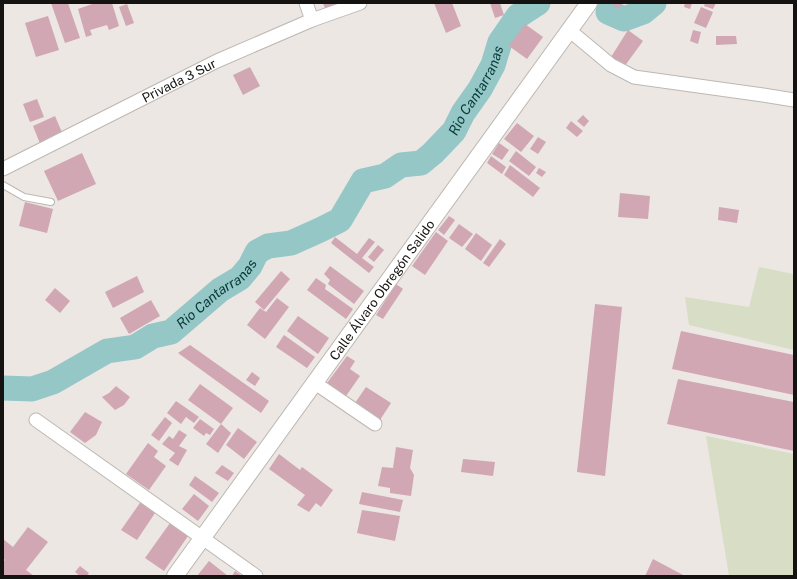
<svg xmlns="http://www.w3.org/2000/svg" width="797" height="579" viewBox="0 0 797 579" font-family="'Public Sans',sans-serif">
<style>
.green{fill:#d7dec5}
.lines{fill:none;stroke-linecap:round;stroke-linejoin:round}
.river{stroke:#95c7c7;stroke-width:25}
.building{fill:#d1a7b4}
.service-casing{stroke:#bdb8b4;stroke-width:8}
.minor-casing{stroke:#bdb8b4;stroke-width:15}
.tertiary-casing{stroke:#bdb8b4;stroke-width:18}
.service{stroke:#fff;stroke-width:6}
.minor{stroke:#fff;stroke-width:13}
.tertiary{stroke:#fff;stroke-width:16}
.labels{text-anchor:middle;stroke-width:3.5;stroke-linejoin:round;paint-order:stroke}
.street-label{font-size:13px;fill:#141311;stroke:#f9f4f0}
.water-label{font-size:14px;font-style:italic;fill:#063838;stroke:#f9f4f0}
</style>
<rect width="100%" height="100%" fill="#ece7e3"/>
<!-- green -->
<g class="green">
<polygon points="759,267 793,274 794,271 794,350 689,325 685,297 749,307"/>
<polygon points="706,436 794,454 794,576 729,576"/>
</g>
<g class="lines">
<!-- river -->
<g class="river">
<polyline points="608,12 624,19 643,12 654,3"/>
<path id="s1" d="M3 388 32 389 53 382 107 351 135 347 153 336 171 332 220 290 240 278 250 266 257 252 268 246 291 243 320 230 340 220 363 181 385 176 401 165 421 163 433 153 454 131 463 113 480 89 493 65 500 42 518 16 538 3"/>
</g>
</g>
<!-- building -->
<g class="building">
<polygon points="51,3 68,3 80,38 65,43"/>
<polygon points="95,3 112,3 119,26 109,30 107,25 90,30 92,35 86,37 78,9"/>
<polygon points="323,3 349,3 326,11"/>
<polygon points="434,3 452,3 461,26 446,33"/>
<polygon points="490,3 500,3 504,15 495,18"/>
<polygon points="612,3 624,3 617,9"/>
<polygon points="685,3 692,3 690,9 684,7"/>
<polygon points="705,3 716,3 713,9 704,6"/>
<polygon points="127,4 134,23 126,26 119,7"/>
<polygon points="701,7 713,12 706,28 694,23"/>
<polygon points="48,16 59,50 36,57 25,23"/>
<polygon points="525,24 543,37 527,59 509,46"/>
<polygon points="628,30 643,41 624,67 611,57"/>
<polygon points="693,30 701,32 698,44 690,41"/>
<polygon points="716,36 736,36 737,44 716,45"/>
<polygon points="250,67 260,86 243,95 233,75"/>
<polygon points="37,99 44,117 30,122 23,104"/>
<polygon points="583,115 589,121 584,127 577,121"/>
<polygon points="55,116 64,137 41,146 33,126"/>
<polygon points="571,121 583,131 577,137 566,128"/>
<polygon points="517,123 534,136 521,152 504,139"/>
<polygon points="538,137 546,142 538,154 530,149"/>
<polygon points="499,143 509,150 502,160 492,154"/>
<polygon points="516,151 536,167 529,176 509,161"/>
<polygon points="82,153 96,184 58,201 44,171"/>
<polygon points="491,156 506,167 502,174 487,163"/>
<polygon points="510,165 540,188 533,197 504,175"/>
<polygon points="539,168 546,172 542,177 536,173"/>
<polygon points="620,193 650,196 648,219 618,217"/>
<polygon points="25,202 53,209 47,233 19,226"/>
<polygon points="719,207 739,210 737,223 718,220"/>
<polygon points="449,216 455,220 444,235 438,230"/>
<polygon points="459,224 473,234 462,247 449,238"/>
<polygon points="436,232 448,241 425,275 412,266"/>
<polygon points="476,233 492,245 481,261 465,249"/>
<polygon points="335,237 357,254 369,238 375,242 362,258 374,267 369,273 331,243"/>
<polygon points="500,239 506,244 489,267 483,263"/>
<polygon points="378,245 384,250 374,262 368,257"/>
<polygon points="330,266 364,291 354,304 328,284 330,280 324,274"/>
<polygon points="281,271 290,279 264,310 255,302"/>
<polygon points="137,276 144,292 113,308 105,292"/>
<polygon points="316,278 326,285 325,289 353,309 346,319 307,290"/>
<polygon points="396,284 403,289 383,319 376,315"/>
<polygon points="55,288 70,301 60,313 45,300"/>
<polygon points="277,298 289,307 265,339 247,325 260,308 266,312"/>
<polygon points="151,300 160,316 129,334 120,318"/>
<polygon points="595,304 622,307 605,476 577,472"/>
<polygon points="298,316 329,338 318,354 287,331"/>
<polygon points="681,331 794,355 794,395 672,369"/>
<polygon points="284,335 315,357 307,368 276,347"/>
<polygon points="190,345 269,401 261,413 178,353"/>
<polygon points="347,356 355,361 350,369 360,376 346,396 327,383"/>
<polygon points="252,372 260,378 255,386 246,380"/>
<polygon points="678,379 794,402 794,451 667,424"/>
<polygon points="200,384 233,408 221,424 188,400"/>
<polygon points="116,386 130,397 124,405 115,410 102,397 109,393"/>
<polygon points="366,387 391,403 380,420 355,403"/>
<polygon points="176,401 199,417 194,423 186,417 181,424 167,413"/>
<polygon points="85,412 102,422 96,435 85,443 70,432"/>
<polygon points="165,417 172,423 159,441 151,435"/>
<polygon points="200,419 214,429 210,435 206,433 204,436 193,428"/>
<polygon points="221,424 231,433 218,453 206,444"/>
<polygon points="238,428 257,442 244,459 226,445"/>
<polygon points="179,430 187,435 179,446 187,450 178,466 169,460 175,453 162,444 169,436 173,439"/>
<polygon points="148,443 158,451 154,457 166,466 149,490 126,474"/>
<polygon points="396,447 413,450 410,468 414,475 411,496 390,493 390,488 378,486 382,467 393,468"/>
<polygon points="279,454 300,470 302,467 333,490 321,507 316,503 309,512 297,505 305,495 269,469"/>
<polygon points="463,459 495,462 493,476 461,472"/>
<polygon points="222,465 234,473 228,481 215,473"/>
<polygon points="195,476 219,493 212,502 189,485"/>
<polygon points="362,492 403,500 400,512 359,504"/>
<polygon points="194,494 209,506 198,521 182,509"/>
<polygon points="142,500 157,510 137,540 121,530"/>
<polygon points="362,510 400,516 395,541 357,533"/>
<polygon points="170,523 188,536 164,571 145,558"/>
<polygon points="28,527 48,542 26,570 34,576 3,576 3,562 5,560 3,558 3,539 13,547"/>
<polygon points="653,559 685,576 645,576"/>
<polygon points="209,561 228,576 197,576"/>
<polygon points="80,566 89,573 87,576 80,576 75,572"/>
<polygon points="235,571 242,576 232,576"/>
</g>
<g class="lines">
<defs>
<polyline id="service" points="3,185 24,197 51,202"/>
<g id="minor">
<polyline points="306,3 312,20"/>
<polyline points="569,30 611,65 634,77 763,95 794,100"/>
<path id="s2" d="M3 169 217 61 312 20 360 3"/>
<polyline points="315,383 375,424"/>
<polyline points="36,420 256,576"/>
</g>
<g id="tertiary">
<path id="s3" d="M175 576 589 3"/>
</g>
</defs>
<!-- service casing -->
<use href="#service" class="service-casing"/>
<!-- minor casing -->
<use href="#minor" class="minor-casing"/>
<!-- tertiary casing -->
<use href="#tertiary" class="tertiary-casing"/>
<!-- service -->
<use href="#service" class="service"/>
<!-- minor -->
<use href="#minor" class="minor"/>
<!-- tertiary -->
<use href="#tertiary" class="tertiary"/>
</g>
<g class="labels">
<!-- street labels -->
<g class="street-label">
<text dy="5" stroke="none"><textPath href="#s2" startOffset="197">Privada 3 Sur</textPath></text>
<text dy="5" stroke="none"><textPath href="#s3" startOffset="353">Calle Álvaro Obregón Salido</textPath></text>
</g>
<!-- water labels -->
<g class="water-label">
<text dy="5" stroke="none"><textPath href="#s1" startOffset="590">Rio Cantarranas</textPath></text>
<text dy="5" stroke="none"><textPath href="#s1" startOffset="241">Rio Cantarranas</textPath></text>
</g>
</g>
<!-- border -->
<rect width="797" height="579" fill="none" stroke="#141311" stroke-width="8"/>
</svg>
